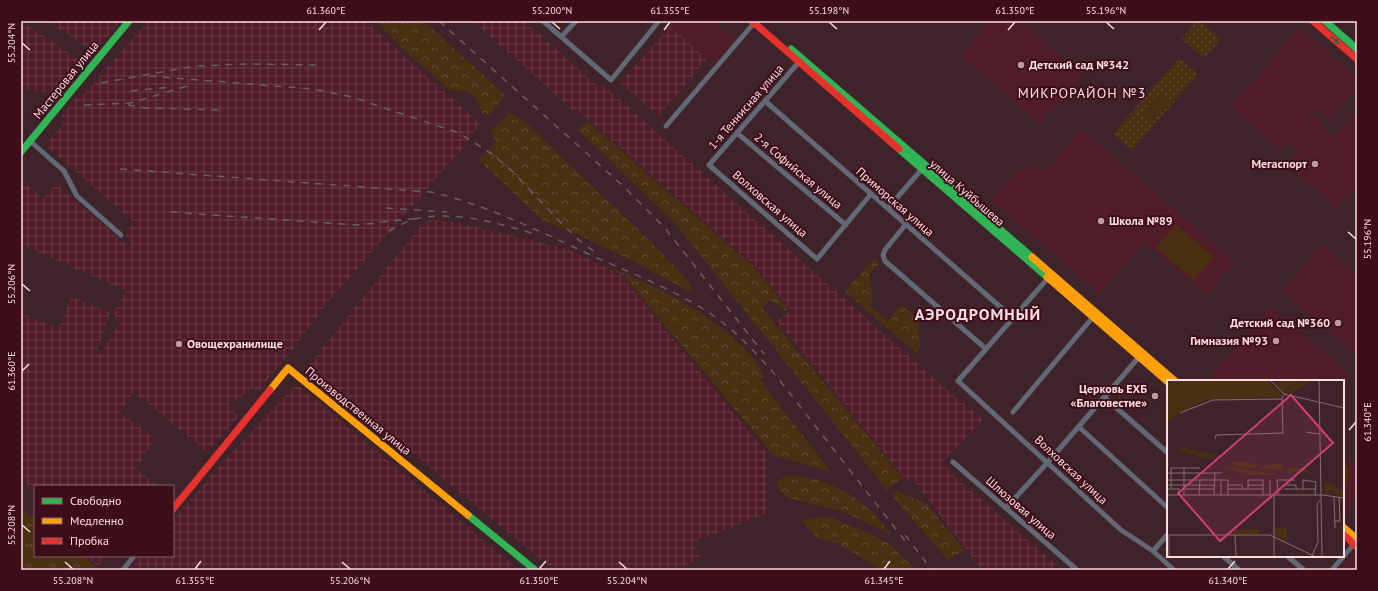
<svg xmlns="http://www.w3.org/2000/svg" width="1378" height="591" viewBox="0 0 1378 591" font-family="'PT Sans',sans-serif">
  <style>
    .built { fill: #501c28 }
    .industrial { fill: url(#industrial-grid) }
    .grass { fill: url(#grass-tufts) }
    .forest { fill: url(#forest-crowns) }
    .park { fill: url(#park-dots) }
    .pitch { fill: #4b2f12 }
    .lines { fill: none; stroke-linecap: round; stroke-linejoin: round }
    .street { stroke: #626975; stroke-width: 5 }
    .fast { stroke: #30b455; stroke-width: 7 }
    .slow { stroke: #ff9f0a; stroke-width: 7 }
    .jam { stroke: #e5322d; stroke-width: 7 }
    .rail { stroke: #6b5f67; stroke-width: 1.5; stroke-dasharray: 7 7; stroke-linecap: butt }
    .oneway { fill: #366138 }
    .ticks { fill: none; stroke: #fedde1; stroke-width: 1.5 }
    .poi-dot { fill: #bb9ca1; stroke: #3d0e1a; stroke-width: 1.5 }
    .labels { text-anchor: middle; stroke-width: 4; stroke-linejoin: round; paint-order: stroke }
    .poi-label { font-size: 12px; font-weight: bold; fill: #fedde1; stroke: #3d0e1a; text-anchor: end }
    .street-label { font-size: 12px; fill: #fedde1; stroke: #3d0e1a }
    .quarter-label { font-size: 14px; letter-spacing: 1px; fill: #fedde1; stroke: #3d0e1a }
    .district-label { font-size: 16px; font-weight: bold; letter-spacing: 1px; fill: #fedde1; stroke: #3d0e1a }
    .inset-road { fill: none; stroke: #8b6d73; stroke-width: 1 }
    .view { fill: #ce3f76; fill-opacity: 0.15; stroke: #ce3f76; stroke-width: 2 }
    .inset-edge { fill: none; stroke: #fedde1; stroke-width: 2 }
    .neatline { fill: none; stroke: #fedde1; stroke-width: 1.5 }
    .ticks-label { font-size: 10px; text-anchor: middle; fill: #fedde1 }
  </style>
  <defs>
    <pattern id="industrial-grid" width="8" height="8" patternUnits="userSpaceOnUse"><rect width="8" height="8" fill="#501c28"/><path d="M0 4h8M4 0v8" fill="none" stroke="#6a3d47"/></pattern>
    <pattern id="grass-tufts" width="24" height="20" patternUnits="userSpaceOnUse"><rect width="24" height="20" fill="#4b2f12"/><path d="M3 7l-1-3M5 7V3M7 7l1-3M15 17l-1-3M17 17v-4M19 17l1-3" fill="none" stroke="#664d34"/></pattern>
    <pattern id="forest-crowns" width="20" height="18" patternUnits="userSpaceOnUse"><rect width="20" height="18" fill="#4b2f12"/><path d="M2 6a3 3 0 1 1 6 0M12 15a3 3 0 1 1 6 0" fill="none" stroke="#664d34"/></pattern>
    <pattern id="park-dots" width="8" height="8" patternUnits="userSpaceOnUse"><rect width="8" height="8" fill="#4b2f12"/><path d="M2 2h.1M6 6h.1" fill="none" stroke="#664d34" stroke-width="1.8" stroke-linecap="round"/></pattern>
  </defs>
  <rect width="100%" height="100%" fill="#3e232a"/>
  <g class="built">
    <path d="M666,21H714L735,40L714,65L665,22Z"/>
    <path d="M989,21H1020L1082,75L1040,124L960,55Z"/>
    <path d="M1299,28L1357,78V87L1329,120L1317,109L1281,151L1230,107Z"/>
    <path d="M1357,111V187L1337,209L1287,165L1299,151L1290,143L1313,116L1320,118L1322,127L1334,138Z"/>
    <path d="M1081,129L1235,262L1206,295L1144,242L1099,293L991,200L1018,169L1021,172L1028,164L1044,172Z"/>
    <path d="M1322,245L1357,275V355L1282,291Z"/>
    <path d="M1271,307L1350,375L1343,383V381H1207Z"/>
    <path d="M1343,455L1357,468V490L1355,493L1357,495V500L1344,514Z"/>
    <path d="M1354,552L1357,555V570H1338Z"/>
  </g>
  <g class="industrial">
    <path d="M21,21L78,59L68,87L46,92L21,89Z"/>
    <path d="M48,21H120L95,52Z"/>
    <path d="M148,21H365L480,124L461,150L328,302L293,349L258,392L253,388L246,394L227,405L239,416L207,452L134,392L120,412L155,439L136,468L158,486H35V492L21,477V313L58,329L72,297L109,312V316L96,352L100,354L121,321L113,314L126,291L21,244V180L43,198L56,184L129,247L131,241L125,235L134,222L45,145L63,125L61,117L78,95L86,92Z"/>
    <path d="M473,21H524L599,87L602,84L946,389L983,419L943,462L951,473L1062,570H982L913,480L905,479L777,321L791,310L755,266L583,115L587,111H581L578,115Z"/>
    <path d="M670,26L707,59L659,116L620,83Z"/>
    <path d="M429,220L455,222L567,249L621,275L767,454L766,514L693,542L700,557L678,570H553L308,366L418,229Z"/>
    <path d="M296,384L480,537L519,570H129L141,556H173V520L213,473Z"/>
    <path d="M85,556H106L98,566Z"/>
  </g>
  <path class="grass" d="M21,509L35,518V556H83L99,570H21Z"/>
  <g class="forest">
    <path d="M376,21H424L505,95L490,115L482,113L478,100L471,94L464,91L450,90L405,51Z"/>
    <path d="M509,113L522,119L653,244L691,284V293L643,266L581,236L542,220L479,160L496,142L491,132Z"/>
    <path d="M587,121L754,267L788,309L785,310L770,300L762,308L903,478L887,490L674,222L578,130Z"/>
    <path d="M874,259L879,264L869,274L873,297L870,305L888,321L901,305L919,320L920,347L916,353L845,291Z"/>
    <path d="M596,261C649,283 703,307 744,348C752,355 758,366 764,375L761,381L831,472L773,455L624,276Z"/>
    <path d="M788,475C833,479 864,498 891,534L844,512L788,498L779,490L777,482Z"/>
    <path d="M897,491L927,504L964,550L948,560L891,495Z"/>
    <path d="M829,517L864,531L889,544L916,570H882L837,543L818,539L802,520Z"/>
  </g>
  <g class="park">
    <path d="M1197,21H1200L1221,39L1204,58L1182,39Z"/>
    <path d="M1179,58L1198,74L1132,151L1113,134Z"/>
  </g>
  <g class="pitch">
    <path d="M1159,93L1168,101L1151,120L1142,112Z"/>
    <path d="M1176,225L1214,257L1194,280L1156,248Z"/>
    <path d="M1343,462C1352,469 1352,479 1343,486Z"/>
  </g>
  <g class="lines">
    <g class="street">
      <path d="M543,21L611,80L659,21"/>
      <path d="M561,37L576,21"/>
      <path d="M799,62L709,165L817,259L871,194"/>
      <path d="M765,101L1013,318"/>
      <path d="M666,126L754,23"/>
      <path d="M737,133L846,225"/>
      <path d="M30,141L64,171L77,196L121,235"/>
      <path d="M888,208L922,169"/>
      <path d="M906,224L885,250L883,255L885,261L986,349"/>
      <path d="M1048,278L958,381L1121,530L1153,551L1174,570"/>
      <path d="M1104,397L1168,453"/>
      <path d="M1013,412L1093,317"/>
      <path d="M1079,427L1168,508"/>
      <path d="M953,462L1077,570"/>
      <path d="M1006,508L1048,462L1139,357"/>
      <path d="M1153,551L1168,534"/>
      <path d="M1223,556L1239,570"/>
      <path d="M1287,556L1304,570"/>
      <path d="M123,570L134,556"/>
      <path d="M1332,570L1354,544"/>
    </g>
    <g class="fast">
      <path d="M1325,21L1357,49"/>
      <path d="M791,49L1032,257"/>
      <path d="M899,149L1047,277"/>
      <path d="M21,152L129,21"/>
      <path d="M468,515L535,570"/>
    </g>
    <g class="slow">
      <path d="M1032,257L1175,381"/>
      <path d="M1047,277L1168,382"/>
      <path d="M270,390L288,368L468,515"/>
      <path d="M1343,527L1357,539"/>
    </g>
    <g class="jam">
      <path d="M752,21L899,149"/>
      <path d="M1313,21L1357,59"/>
      <path d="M173,509L270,390"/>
      <path d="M1343,534L1357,547"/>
    </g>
    <g class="rail">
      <path d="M439,21L622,185L664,227L764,354"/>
      <path d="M149,76L313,89L352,97L459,133L492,154L513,172L560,222L580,241L596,253"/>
      <path d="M101,83L195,66L249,64L315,65"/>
      <path d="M131,91L170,87"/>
      <path d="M84,105L130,103L191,85"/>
      <path d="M128,105L146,108L222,110"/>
      <path d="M120,169L431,192C490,206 543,233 597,258C636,275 679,292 714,316C738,333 758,355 777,377L906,542"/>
      <path d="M386,208L447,212"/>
      <path d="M171,212L357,225L419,218"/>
      <path d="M389,231C398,226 409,220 420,218C459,211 501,224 538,235"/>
      <path d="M905,535L932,570"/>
    </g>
  </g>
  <defs><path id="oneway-solid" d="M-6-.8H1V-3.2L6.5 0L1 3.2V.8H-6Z"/></defs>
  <use class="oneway" href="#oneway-solid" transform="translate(1335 40) rotate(41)"/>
  <path class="ticks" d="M552,22L560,29M829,22L837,29M1106,22L1114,29M319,30L326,22M664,30L670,22M1008,30L1015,22M22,43L30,50M1348,232L1356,239M22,284L30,291M22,371L29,364M1349,430L1356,422M22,525L30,532M65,562L73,569M342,562L350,569M619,562L627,569M195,569L201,561M539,569L546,561M884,569L890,561M1228,569L1235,561"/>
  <g class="poi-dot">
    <circle cx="1021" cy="65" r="4"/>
    <circle cx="1315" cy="164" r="4"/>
    <circle cx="1101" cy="221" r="4"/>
    <circle cx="1338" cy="323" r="4"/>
    <circle cx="1276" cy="341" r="4"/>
    <circle cx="179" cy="344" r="4"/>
    <circle cx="1155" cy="396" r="4"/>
  </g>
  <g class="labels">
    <g class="poi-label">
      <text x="1029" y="69" text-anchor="start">Детский сад №342</text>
      <text x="1307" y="168">Мегаспорт</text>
      <text x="1109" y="225" text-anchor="start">Школа №89</text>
      <text x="1330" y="327">Детский сад №360</text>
      <text x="1268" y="345">Гимназия №93</text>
      <text x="187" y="348" text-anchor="start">Овощехранилище</text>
      <text x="1147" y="393">Церковь ЕХБ<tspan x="1147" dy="14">«Благовестие»</tspan></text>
    </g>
    <g class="street-label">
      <text transform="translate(66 80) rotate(-51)" y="4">Мастеровая улица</text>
      <text transform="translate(746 107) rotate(-49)" y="4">1-я Теннисная улица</text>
      <text transform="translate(798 171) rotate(40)" y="4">2-я Софийская улица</text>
      <text transform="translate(967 193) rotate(41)" y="4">улица Куйбышева</text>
      <text transform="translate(895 202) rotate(41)" y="4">Приморская улица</text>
      <text transform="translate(770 204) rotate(41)" y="4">Волховская улица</text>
      <text transform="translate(358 411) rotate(39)" y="4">Производственная улица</text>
      <text transform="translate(1071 470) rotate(43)" y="4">Волховская улица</text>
      <text transform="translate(1021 508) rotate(41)" y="4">Шлюзовая улица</text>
    </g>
    <g class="quarter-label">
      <text x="1082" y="98">МИКРОРАЙОН №3</text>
    </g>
    <g class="district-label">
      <text x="978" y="320">АЭРОДРОМНЫЙ</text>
    </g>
  </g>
  <g transform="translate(1167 380)">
    <rect width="177" height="177" fill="#3e232a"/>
    <path d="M0,0L98,1L102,2L114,14V17L39,20L12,33L0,43ZM115,0L113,2L121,9L138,0H146L123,14L115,12L107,3Z" fill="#4b2f12"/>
    <path d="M115,0H138L117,9L112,4ZM18,68L51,76L53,77L37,78L10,70ZM70,81L95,85L99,84L87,87L80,88L64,84ZM106,84H115L116,90L89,88ZM59,86L109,94V95H85L58,88ZM119,88H136L147,93L118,91ZM158,101L177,112V117L168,114L165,110H162V114H158Z" fill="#4b2f12"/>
    <path d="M108,148H120V161L108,155ZM92,149V154H66V150Z" fill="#4b2f12"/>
    <path class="inset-road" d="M103,0L117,14L177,28M152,0L155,177M13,33L46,20L115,19M139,52L152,54M48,59L49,55L116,53L115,18L117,14M17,88V115M0,93H55M0,100H61V115M103,100V115M54,101V115M0,105H47M61,105H75L76,109M81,105H96M117,105H129V109M0,109H12V115M4,109V88H33M16,109H47M61,109H96M81,109V100H96V115M117,109H148M136,109V100L149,102L148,115M0,115H156L177,118M32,115L33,100M47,115L48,93M111,115L110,100H128M167,117L168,148M168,141H173L172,117M0,155H103L149,177M68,155L69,177M2,156V177M145,176L151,162L150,124L153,120M107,177V115"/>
    <path class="view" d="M124,15L166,63L53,161L11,113Z"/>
    <rect width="177" height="177" class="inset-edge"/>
  </g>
  <rect width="1378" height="591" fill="none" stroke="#3d0e1a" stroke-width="44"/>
  <rect x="34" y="485" width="140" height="72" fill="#3d0e1a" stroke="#8a616a"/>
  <rect x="42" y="498" width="20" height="6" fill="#30b455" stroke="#8a616a"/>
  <text x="70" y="505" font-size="12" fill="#fedde1">Свободно</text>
  <rect x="42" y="518" width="20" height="6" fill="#ff9f0a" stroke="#8a616a"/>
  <text x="70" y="525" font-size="12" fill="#fedde1">Медленно</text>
  <rect x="42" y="538" width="20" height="6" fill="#e5322d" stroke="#8a616a"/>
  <text x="70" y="545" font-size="12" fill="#fedde1">Пробка</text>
  <rect x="22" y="22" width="1334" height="547" class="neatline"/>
  <g class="ticks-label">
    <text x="326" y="14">61.360°E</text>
    <text x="552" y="14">55.200°N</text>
    <text x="670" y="14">61.355°E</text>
    <text x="829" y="14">55.198°N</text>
    <text x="1015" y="14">61.350°E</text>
    <text x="1106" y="14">55.196°N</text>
    <text transform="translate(11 43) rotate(-90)" y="4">55.204°N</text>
    <text transform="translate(1367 239) rotate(-90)" y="4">55.196°N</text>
    <text transform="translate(11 284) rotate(-90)" y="4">55.206°N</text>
    <text transform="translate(11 371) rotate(-90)" y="4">61.360°E</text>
    <text transform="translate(1367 422) rotate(-90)" y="4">61.340°E</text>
    <text transform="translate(11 525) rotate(-90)" y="4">55.208°N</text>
    <text x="73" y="584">55.208°N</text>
    <text x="195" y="584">61.355°E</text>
    <text x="350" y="584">55.206°N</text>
    <text x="539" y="584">61.350°E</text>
    <text x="627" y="584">55.204°N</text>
    <text x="884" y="584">61.345°E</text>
    <text x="1228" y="584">61.340°E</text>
  </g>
</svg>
